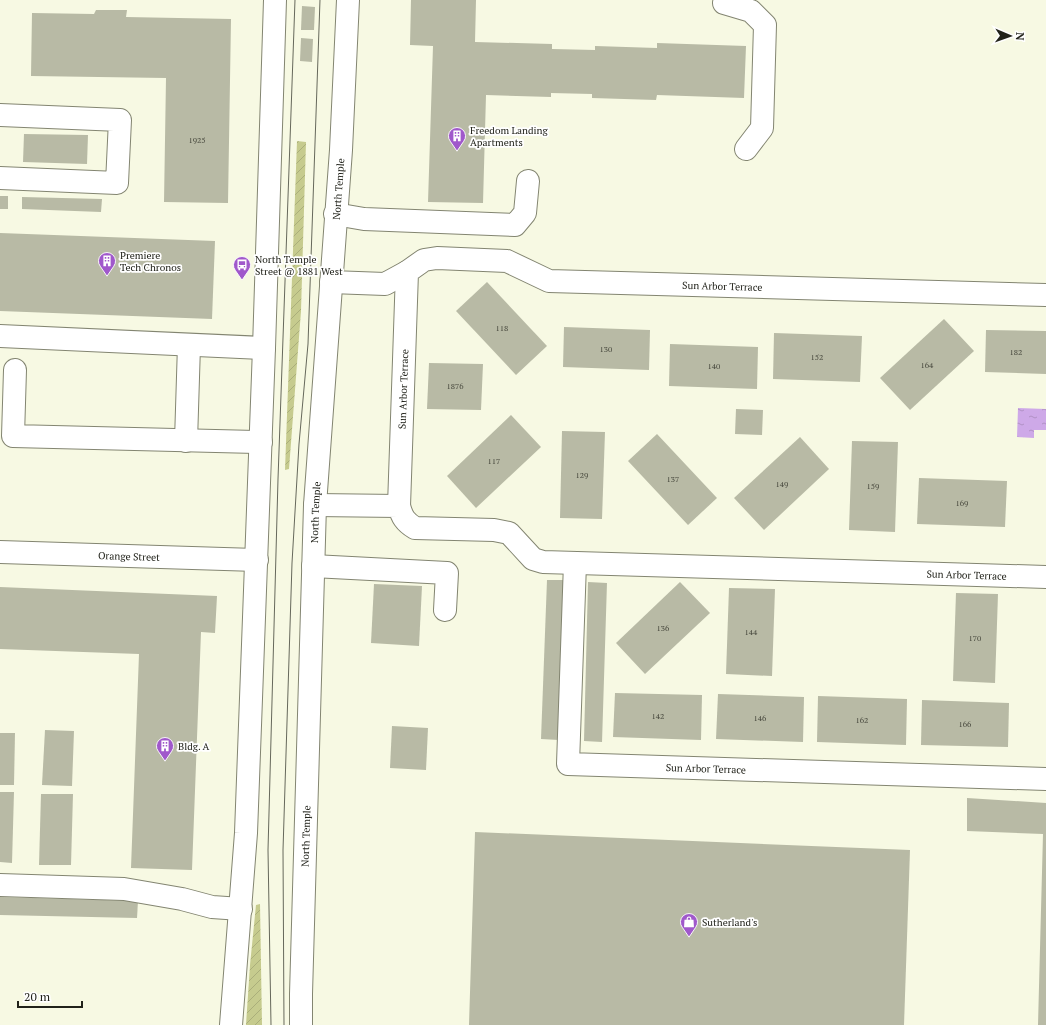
<svg xmlns="http://www.w3.org/2000/svg" width="1046" height="1025" viewBox="0 0 1046 1025" font-family="'PT Serif',serif">
  <style>
    .garden { fill: url(#garden-furrows) }
    .water { fill: url(#water-ripples) }
    .building { fill: #b8baa5 }
    .lines { fill: none; stroke-linecap: round; stroke-linejoin: round }
    .minor-casing { stroke: #838571; stroke-width: 24 }
    .major-casing { stroke: #838571; stroke-width: 24 }
    .minor { stroke: #fff; stroke-width: 22 }
    .major { stroke: #fff; stroke-width: 22 }
    .tram { stroke: #66685b; stroke-width: 1 }
    .labels { text-anchor: middle; stroke-width: 3.5; stroke-linejoin: round; paint-order: stroke }
    .number-label { font-size: 8px; fill: #47483d }
    .poi-label { font-size: 10px; fill: #21221a; stroke: #fff; text-anchor: start }
    .street-label { font-size: 10px; fill: #21221a; stroke: #fff }
  </style>
  <defs>
    <pattern id="garden-furrows" width="10" height="10" patternUnits="userSpaceOnUse"><rect width="10" height="10" fill="#c6cb8e"/><path d="M-1 1l2-2M0 10L10 0M9 11l2-2" fill="none" stroke="#aaae7a"/></pattern>
    <pattern id="water-ripples" width="26" height="14" patternUnits="userSpaceOnUse"><rect width="26" height="14" fill="#cea9e8"/><path d="M2 4q2-2 4 0t4 0M15 11q2-2 4 0t4 0" fill="none" stroke="#b191c6"/></pattern>
  </defs>
  <rect width="100%" height="100%" fill="#f7f9e3"/>
  <g class="garden">
    <path d="M297,141L306,142L301,311L289,469L285,470Z"/>
    <path d="M260,904L262,1025H246L250,965L256,905Z"/>
  </g>
  <path class="water" d="M1018,408L1046,409V430H1034V438L1017,437Z"/>
  <g class="building">
    <path d="M411,0H476L475,42L552,44V49L595,50V46L657,48V43L746,46L744,98L657,95L656,100L592,98V94L551,93V97L486,95L483,203L428,202L433,46L410,45Z"/>
    <path d="M302,6L315,7L314,30H301Z"/>
    <path d="M96,10H127L126,17L231,19L228,203L164,202L166,78L31,76L32,13L94,14Z"/>
    <path d="M301,38L313,39L312,62L300,61Z"/>
    <path d="M24,134L88,135L87,164L23,162Z"/>
    <rect x="0" y="196" width="8" height="13"/>
    <path d="M22,197L102,199L101,212L22,209Z"/>
    <path d="M0,233L215,241L212,319L0,311Z"/>
    <path d="M487,282L547,346L516,375L456,311Z"/>
    <path d="M944,319L974,351L910,410L880,378Z"/>
    <path d="M564,327L650,330L649,370L563,367Z"/>
    <path d="M986,330L1046,331V374L985,372Z"/>
    <path d="M774,333L862,336L860,382L773,379Z"/>
    <path d="M670,344L758,347L757,389L669,386Z"/>
    <path d="M429,363L483,364L481,410L427,409Z"/>
    <path d="M736,409L763,410L762,435L735,434Z"/>
    <path d="M511,415L541,447L476,508L447,476Z"/>
    <path d="M562,431L605,432L602,519L560,518Z"/>
    <path d="M657,434L717,498L688,525L628,461Z"/>
    <path d="M800,437L829,469L764,530L734,498Z"/>
    <path d="M852,441L898,442L895,532L849,530Z"/>
    <path d="M919,478L1007,481L1005,527L917,524Z"/>
    <path d="M547,580H565L559,740L541,739Z"/>
    <path d="M588,582L607,583L602,742L584,741Z"/>
    <path d="M680,582L710,613L645,674L616,643Z"/>
    <path d="M374,584L422,586L419,646L371,643Z"/>
    <path d="M0,587L217,596L215,633L201,632L192,870L131,868L139,654L0,649Z"/>
    <path d="M729,588L775,589L772,676L726,674Z"/>
    <path d="M956,593L998,594L995,683L953,681Z"/>
    <path d="M615,693L702,695L701,740L613,737Z"/>
    <path d="M718,694L804,697L803,742L716,739Z"/>
    <path d="M818,696L907,699L906,745L817,742Z"/>
    <path d="M922,700L1009,703L1008,747L921,745Z"/>
    <path d="M392,726L428,728L426,770L390,768Z"/>
    <path d="M45,730L74,731L72,786L42,785Z"/>
    <path d="M0,733H15L14,785H0Z"/>
    <path d="M0,792H14L12,863L0,862Z"/>
    <path d="M41,794H73L71,865H39Z"/>
    <path d="M967,798L1046,803V1025H1038L1043,834L967,831Z"/>
    <path d="M475,832L910,850L904,1025H469Z"/>
    <path d="M0,897L138,901L137,918L0,915Z"/>
  </g>
  <g class="lines">
    <defs>
      <g id="minor">
        <path d="M724,3L751,11L765,25L762,128L746,149"/>
        <path d="M0,115L120,120L117,183L0,178"/>
        <path d="M335,214L364,219L515,225L525,213L528,181"/>
        <path d="M331,282L385,284L407,272"/>
        <path d="M0,336L264,348"/>
        <path d="M15,370L13,436L261,442"/>
        <path d="M186,441L189,345"/>
        <path id="s1" d="M315,505L399,506C402,517 405,522 415,528L494,530L509,533L533,559L543,562L1046,577"/>
        <path id="s2" d="M399,506L407,272L424,260L437,258L507,261L549,281L1046,295"/>
        <path id="s3" d="M0,552L257,560"/>
        <path id="s4" d="M575,563L568,764L1046,779"/>
        <path d="M313,566L447,573L445,610"/>
        <path d="M0,885L124,889L182,899L212,907L241,909"/>
      </g>
      <g id="major">
        <path d="M231,1025L246,833L264,348L275,0"/>
        <path id="s5" d="M301,1025V994L315,505L341,150L348,0"/>
      </g>
    </defs>
    <use href="#minor" class="minor-casing"/>
    <use href="#major" class="major-casing"/>
    <use href="#minor" class="minor"/>
    <use href="#major" class="major"/>
    <g class="tram">
      <path d="M271,1025L268,850L278,479L295,0"/>
      <path d="M284,1025L283,850L292,563L299,444L308,344L320,0"/>
    </g>
  </g>
  <defs>
    <symbol id="building-pin" viewBox="-11 -11 22 30"><path d="M0 17L-7.5 6A9.5 9.5 0 1 1 7.5 6Z" fill="#a058cb" stroke="#fff"/><path d="M-4-6H4V6H1V3H-1V6H-4ZM-2.5-4.3h1.7v1.8h-1.7ZM.8-4.3h1.7v1.8H.8ZM-2.5-1h1.7V.8h-1.7ZM.8-1h1.7V.8H.8Z" fill="#fff"/></symbol>
    <symbol id="bus-pin" viewBox="-11 -11 22 30"><path d="M0 17L-7.5 6A9.5 9.5 0 1 1 7.5 6Z" fill="#a058cb" stroke="#fff"/><path d="M-5-6H5V4H4V6H2V4H-2V6H-4V4H-5ZM-3.5-4V0h7V-4ZM-3.5 1.2v1.5H-2V1.2ZM2 1.2v1.5H3.5V1.2Z" fill="#fff"/></symbol>
    <symbol id="shop-pin" viewBox="-11 -11 22 30"><path d="M0 17L-7.5 6A9.5 9.5 0 1 1 7.5 6Z" fill="#a058cb" stroke="#fff"/><path d="M-5-2.5h2.3a2.7 3.5 0 0 1 5.4 0H5L5.5 6h-11ZM-1.5-2.5h3a1.5 2.3 0 0 0-3 0Z" fill="#fff"/></symbol>
  </defs>
  <g fill-rule="evenodd">
    <use href="#building-pin" x="447" y="126" width="20" height="27"/>
    <use href="#building-pin" x="97" y="251" width="20" height="27"/>
    <use href="#bus-pin" x="232" y="255" width="20" height="27"/>
    <use href="#building-pin" x="155" y="736" width="20" height="27"/>
    <use href="#shop-pin" x="679" y="912" width="20" height="27"/>
  </g>
  <g class="labels">
    <g class="number-label">
      <text x="197" y="143">1925</text>
      <text x="502" y="331">118</text>
      <text x="606" y="352">130</text>
      <text x="1016" y="355">182</text>
      <text x="817" y="360">152</text>
      <text x="927" y="368">164</text>
      <text x="714" y="369">140</text>
      <text x="455" y="389">1876</text>
      <text x="494" y="464">117</text>
      <text x="582" y="478">129</text>
      <text x="673" y="482">137</text>
      <text x="782" y="487">149</text>
      <text x="873" y="489">159</text>
      <text x="962" y="506">169</text>
      <text x="663" y="631">136</text>
      <text x="751" y="635">144</text>
      <text x="975" y="641">170</text>
      <text x="658" y="719">142</text>
      <text x="760" y="721">146</text>
      <text x="862" y="723">162</text>
      <text x="965" y="727">166</text>
    </g>
    <g class="poi-label">
      <text x="470" y="134">Freedom Landing<tspan x="470" dy="12">Apartments</tspan></text>
      <text x="120" y="259">Premiere<tspan x="120" dy="12">Tech Chronos</tspan></text>
      <text x="255" y="263">North Temple<tspan x="255" dy="12">Street @ 1881 West</tspan></text>
      <text x="178" y="750">Bldg. A</text>
      <text x="702" y="926">Sutherland's</text>
    </g>
    <g class="street-label">
      <text dy="4" stroke="none"><textPath href="#s5" startOffset="837">North Temple</textPath></text>
      <text dy="4" stroke="none"><textPath href="#s2" startOffset="558">Sun Arbor Terrace</textPath></text>
      <text dy="4" stroke="none"><textPath href="#s2" startOffset="117">Sun Arbor Terrace</textPath></text>
      <text dy="4" stroke="none"><textPath href="#s5" startOffset="513">North Temple</textPath></text>
      <text dy="4" stroke="none"><textPath href="#s3" startOffset="129">Orange Street</textPath></text>
      <text dy="4" stroke="none"><textPath href="#s1" startOffset="676">Sun Arbor Terrace</textPath></text>
      <text dy="4" stroke="none"><textPath href="#s4" startOffset="339">Sun Arbor Terrace</textPath></text>
      <text dy="4" stroke="none"><textPath href="#s5" startOffset="189">North Temple</textPath></text>
    </g>
  </g>
  <g transform="translate(1010 36) rotate(92)" stroke="#ffffff" stroke-width="3" paint-order="stroke">
  <path d="M0-3L7 15L0 10L-7 15Z" fill="#21221a"/>
  <text y="-6" font-size="11" font-weight="bold" text-anchor="middle" fill="#21221a">N</text>
  </g>
  <path d="M18 1001v6h64v-6" fill="none" stroke="#21221a" stroke-width="2"/>
  <text x="24" y="1001" font-size="12" fill="#21221a" stroke="#ffffff" stroke-width="3" paint-order="stroke">20 m</text>
</svg>
